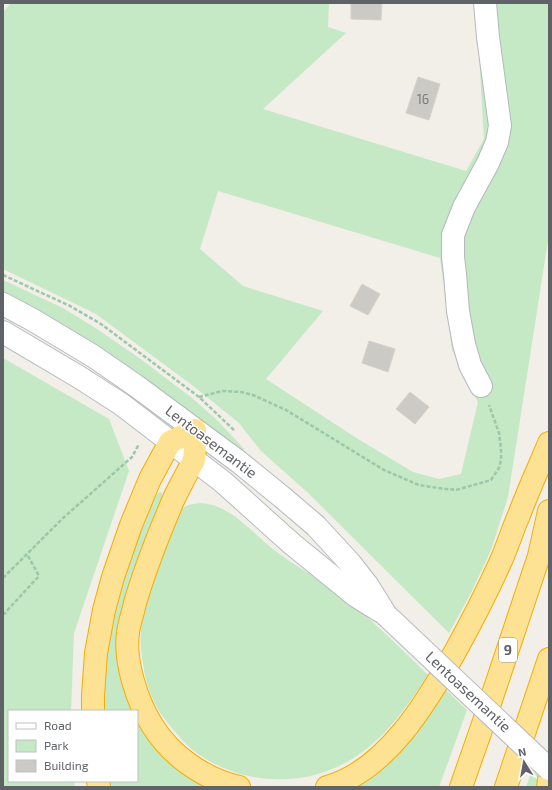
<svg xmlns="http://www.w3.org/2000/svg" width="552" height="790" viewBox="0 0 552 790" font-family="'Exo 2',sans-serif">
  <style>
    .green { fill: #c5e8c5; fill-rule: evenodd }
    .building { fill: #cccac5; stroke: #d6d1c6 }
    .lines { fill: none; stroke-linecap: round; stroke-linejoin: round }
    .street-casing { stroke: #b5b8bc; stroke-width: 24 }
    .secondary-casing { stroke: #b6babf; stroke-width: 24 }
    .highway-casing { stroke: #f9ab00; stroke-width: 24 }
    .path { stroke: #9cc7a9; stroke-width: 2.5; stroke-dasharray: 4 2; stroke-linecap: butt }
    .street { stroke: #fff; stroke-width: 22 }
    .secondary { stroke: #fff; stroke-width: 22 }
    .highway { stroke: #fde293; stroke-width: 22 }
    .secondary-bridge-casing { stroke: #b6babf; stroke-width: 24; stroke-linecap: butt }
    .secondary-bridge { stroke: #fff; stroke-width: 22 }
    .labels { text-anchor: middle; stroke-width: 3; stroke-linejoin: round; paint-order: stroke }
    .number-label { font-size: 13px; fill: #7a7d7f }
    .shield { fill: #fff; stroke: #8f9295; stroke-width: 1 }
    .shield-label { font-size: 14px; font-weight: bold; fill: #5f6368 }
    .street-label { font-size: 15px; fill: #5f6368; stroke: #fff }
  </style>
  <rect width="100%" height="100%" fill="#f1efe8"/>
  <g class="green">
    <path d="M11,3H329L328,27L346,33L263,109L466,171L484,139L476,3H549V234L508,497L491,550L471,593L449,633L307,492L261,451L239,423L192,385L96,314L3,269V12ZM218,191L440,258L452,350L478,402L461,474L439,479L413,472L358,439L266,379L323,311L243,286L200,249Z"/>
    <path d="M3,280L63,308L94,327L142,360L192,398L218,421L244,449L242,451L187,409L136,372L17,298L3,292Z"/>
    <path d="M3,358L109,419L129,471L74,633L71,711H9V781H74L75,787H3Z"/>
    <path d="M160,492L162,493V496L138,565L134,711H103L105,656L116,598L141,527L156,495L158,493Z"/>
    <path d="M200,503C230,504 251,532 273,549C293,565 315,576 336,592C369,616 398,646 428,675C406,708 383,742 347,762C299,789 236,784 193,750C185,744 179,736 172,728C168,723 164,719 161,714C151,699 145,681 143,663C141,653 140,641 141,630C144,604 154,578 162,554C167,542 173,515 183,508C187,504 195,504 200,503Z"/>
    <path d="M445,689L467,710L439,787H352C364,779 377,772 388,763C412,743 428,715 445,689Z"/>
    <path d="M137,719L206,787H110L109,781H137Z"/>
    <path d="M532,771L542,777L539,787H526Z"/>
  </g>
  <g class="building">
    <path d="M351,3H382L381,20L351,19Z"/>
    <path d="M418,77L440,84L429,120L406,113Z"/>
    <path d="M362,284L380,294L368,315L350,306Z"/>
    <path d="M369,341L395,349L388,372L362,363Z"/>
    <path d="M410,392L429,407L415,424L396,409Z"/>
  </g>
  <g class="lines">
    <defs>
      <path id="street" d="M481,386L470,365L464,344L458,311L455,274L453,257V235L464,207L488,163L497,142L500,126L488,37L485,3"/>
      <g id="secondary">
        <path d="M3,304L33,320L93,356L135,385L239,462L282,497L316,526L350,563L368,586L386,615"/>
        <path d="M3,332L79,377L121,404L223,482L292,544L356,596L380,611"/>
      </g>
      <g id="highway">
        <path d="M93,711V696L96,653L104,610L113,577L131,525L150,479L170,442L195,430C195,438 195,453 194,460C192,464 189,469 187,473C182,483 176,493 172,503C158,536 145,569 135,603C133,613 129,623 128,633C124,661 137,701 152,725C171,756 204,779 239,787"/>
        <path d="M98,781L99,787"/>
        <path d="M327,787C386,771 427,702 455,652C471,623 486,594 500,563C507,548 512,531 519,515C528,491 539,467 549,443"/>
        <path d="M461,787L481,730L539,556L549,511"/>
        <path d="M506,787L549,659"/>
        <path d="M548,787L549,780"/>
      </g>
    </defs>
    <use href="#street" class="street-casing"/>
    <use href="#secondary" class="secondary-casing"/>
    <use href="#highway" class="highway-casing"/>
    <g class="path">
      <path d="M3,275L70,306L101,324L199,397L235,431"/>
      <path d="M199,397L222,391L241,392L253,395L286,410L384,470L419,485L438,488L456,490L491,480L499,468L501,460V449L499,433L489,405"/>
      <path d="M3,578L62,519L132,457L139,444"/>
      <path d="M3,615L39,576L27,554"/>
    </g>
    <use href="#street" class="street"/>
    <use href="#secondary" class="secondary"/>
    <use href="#highway" class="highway"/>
    <defs>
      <path id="secondary-bridge" d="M386,615L549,769"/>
    </defs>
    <use href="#secondary-bridge" class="secondary-bridge-casing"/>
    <use href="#secondary-bridge" class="secondary-bridge"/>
  </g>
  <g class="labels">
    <g class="number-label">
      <text x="423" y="104">16</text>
    </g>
    <rect class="shield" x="499" y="638" width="18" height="24" rx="3"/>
    <g class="shield-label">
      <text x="508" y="655">9</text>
    </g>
    <g class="street-label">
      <text transform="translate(211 442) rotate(37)" y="5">Lentoasemantie</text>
      <text transform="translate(468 692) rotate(43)" y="5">Lentoasemantie</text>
    </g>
  </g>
  <rect width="552" height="790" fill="none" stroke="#5f6368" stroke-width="8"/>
  <rect x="8" y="710" width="130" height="72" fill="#ffffff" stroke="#bfc1c3"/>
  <rect x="16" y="723" width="20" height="6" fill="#ffffff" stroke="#bfc1c3"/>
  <text x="44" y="730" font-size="12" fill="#5f6368">Road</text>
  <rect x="16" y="740" width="20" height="12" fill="#c5e8c5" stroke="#bfc1c3"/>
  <text x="44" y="750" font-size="12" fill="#5f6368">Park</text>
  <rect x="16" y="760" width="20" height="12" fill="#cccac5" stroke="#bfc1c3"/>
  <text x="44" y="770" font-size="12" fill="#5f6368">Building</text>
  <g transform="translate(524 762) rotate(349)" stroke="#ffffff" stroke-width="3" paint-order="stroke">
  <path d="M0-3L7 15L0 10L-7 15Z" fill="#5f6368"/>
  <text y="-6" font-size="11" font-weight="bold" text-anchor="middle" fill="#5f6368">N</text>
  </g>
</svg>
